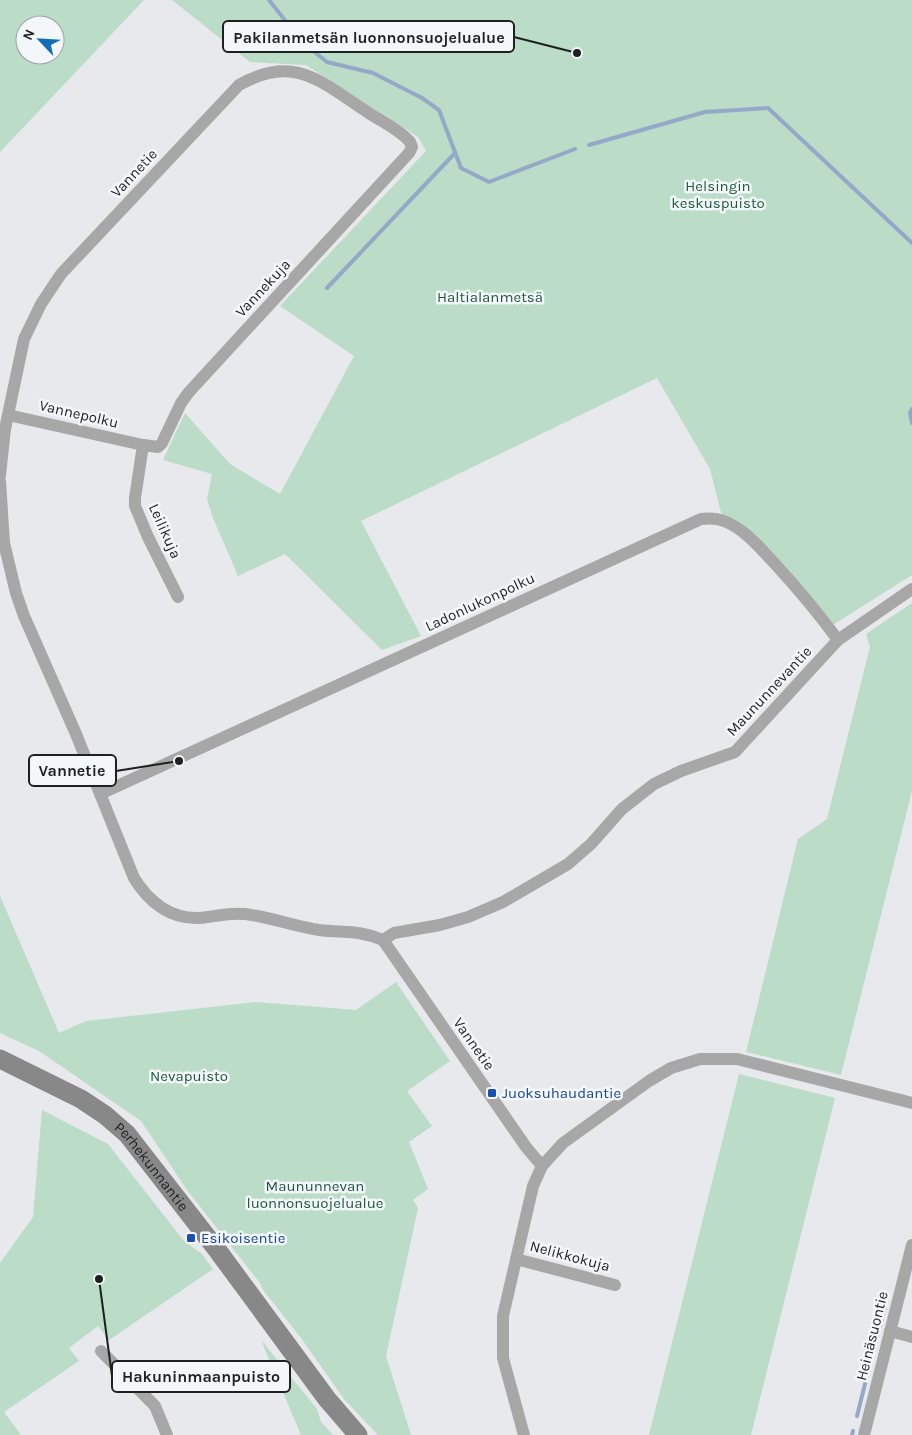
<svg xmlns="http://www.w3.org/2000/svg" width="912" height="1435" viewBox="0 0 912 1435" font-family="Karla,sans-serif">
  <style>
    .green { fill: #bbdcc7; fill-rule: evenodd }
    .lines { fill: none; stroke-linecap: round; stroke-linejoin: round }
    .stream { stroke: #94a9c8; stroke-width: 4 }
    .street { stroke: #a8a7a8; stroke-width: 12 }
    .secondary { stroke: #898889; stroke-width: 19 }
    .transit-dot { fill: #1a4fb4; stroke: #f4f7f9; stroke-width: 2 }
    .labels { text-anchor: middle; stroke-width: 5; stroke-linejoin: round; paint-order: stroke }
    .street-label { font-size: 15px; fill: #1f2021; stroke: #f4f7f9 }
    .park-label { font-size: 15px; fill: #1d593a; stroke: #f4f7f9 }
    .transit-label { font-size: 15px; fill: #164399; stroke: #f4f7f9; text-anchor: start }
    .leader { fill: none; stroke: #1f2021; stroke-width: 2 }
    .callout-dot { fill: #1f2021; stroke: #f4f7f9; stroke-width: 2 }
    .callout { fill: #f4f7f9; stroke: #1f2021; stroke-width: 2 }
    .callout-label { font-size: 16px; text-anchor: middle; font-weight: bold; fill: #1f2021 }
  </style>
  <rect width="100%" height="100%" fill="#e7e9ec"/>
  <g class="green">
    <path d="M0,0H144L0,152ZM25,25H55V55H25Z"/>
    <path d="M172,0H912V575L828,628L799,590L723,520L710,469L657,378L361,521L421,636L382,650L285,554L238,576L213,518L207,499L212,474L163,460L185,413L230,464L280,494L354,356L280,306L426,151L418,137L306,65L250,62Z"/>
    <path d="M912,603V791L841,1075L746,1052L798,839L827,819L870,647L866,634Z"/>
    <path d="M0,896L59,1033L86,1021L256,1002L356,1010L396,982L450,1061L407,1091L432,1126L409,1142L428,1189L413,1200L418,1208L386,1356L411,1435H378L344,1399L301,1338L263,1290L260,1283L187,1190L141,1121L39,1051L0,1033Z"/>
    <path d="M739,1074L835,1098L751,1435H649Z"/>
    <path d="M42,1110L108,1144L184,1241L202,1254L213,1269L109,1340L98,1326L69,1348L79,1361L4,1412L21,1435H0V1263L33,1217Z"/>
    <path d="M261,1340L317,1409L321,1422L333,1435H301Z"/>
  </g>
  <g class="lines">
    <g class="stream">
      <path d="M269,0L295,33"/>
      <path d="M302,42L327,62L373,73L422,98L439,110L461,168L489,182L575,149"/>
      <path d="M589,145L705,112L768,108L912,243"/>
      <path d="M327,288L455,153"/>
      <path d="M912,409L910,413L912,423"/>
      <path d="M873,1352L885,1307"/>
      <path d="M857,1416L870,1364"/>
      <path d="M852,1435L853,1431"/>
    </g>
    <g class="street">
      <path d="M143,445L135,498V506L148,537L178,597"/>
      <path d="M0,475L5,429L24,339L41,304L61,274L239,85C294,54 320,81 366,111C380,121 399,129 410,142L412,147L409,153L189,392L181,403L162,443L158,447L143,445L8,415"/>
      <path d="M0,481L4,543L16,593L24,616L76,734L134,878C149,902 169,919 199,918C214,917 229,912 245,914C270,917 294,926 319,930C344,933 360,930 383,940L526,1147L542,1166"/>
      <path d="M100,794L701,519C709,518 716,518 724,521C745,529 761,549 776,565C798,589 819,614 838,640"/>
      <path d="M383,940L394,933L440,925L468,917L503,902L568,864L591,844L622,809L654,784L681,771L735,752L838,640L912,589"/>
      <path d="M516,1259L615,1285"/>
      <path d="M890,1331L912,1337"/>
      <path d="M101,1351L155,1406L167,1435"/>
      <path d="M524,1435L503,1358V1316L533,1186L542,1166L563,1143L649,1081L671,1068L700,1059H737L912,1103"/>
      <path d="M864,1435L912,1245"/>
    </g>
    <path class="secondary" id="s1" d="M0,1059L81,1099L105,1115L127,1134L218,1251L327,1399L358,1435"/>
  </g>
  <g class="transit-dot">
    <rect x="487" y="1088" width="10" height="10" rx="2.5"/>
    <rect x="186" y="1233" width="10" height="10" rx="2.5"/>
  </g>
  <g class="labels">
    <g class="street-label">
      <text transform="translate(134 173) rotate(-47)" y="5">Vannetie</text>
      <text transform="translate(263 288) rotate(-47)" y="5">Vannekuja</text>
      <text transform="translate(79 414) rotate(13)" y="5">Vannepolku</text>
      <text transform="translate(165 531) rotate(66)" y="5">Leilikuja</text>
      <text transform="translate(480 602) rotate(-25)" y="5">Ladonlukonpolku</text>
      <text transform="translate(769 691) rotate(-47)" y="5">Maununnevantie</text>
      <text transform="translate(474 1044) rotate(55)" y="5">Vannetie</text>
      <text dy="5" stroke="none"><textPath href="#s1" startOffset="189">Perhekunnantie</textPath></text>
      <text transform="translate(570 1256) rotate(15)" y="5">Nelikkokuja</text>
      <text transform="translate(872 1336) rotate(-76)" y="5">Heinäsuontie</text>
    </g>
    <g class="park-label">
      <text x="718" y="191">Helsingin<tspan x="718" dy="17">keskuspuisto</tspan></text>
      <text x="490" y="302">Haltialanmetsä</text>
      <text x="189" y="1081">Nevapuisto</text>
      <text x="315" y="1191">Maununnevan<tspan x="315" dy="17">luonnonsuojelualue</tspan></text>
    </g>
    <g class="transit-label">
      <text x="502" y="1098">Juoksuhaudantie</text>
      <text x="201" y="1243">Esikoisentie</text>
    </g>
  </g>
  <path class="leader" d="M577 53L514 37M179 761L116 771M99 1279L112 1376"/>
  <g class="callout-dot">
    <circle cx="577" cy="53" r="5"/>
    <circle cx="179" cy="761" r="5"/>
    <circle cx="99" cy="1279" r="5"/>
  </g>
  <g class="callout">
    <rect x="223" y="21" width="291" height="31" rx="5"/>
    <rect x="29" y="755" width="87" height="31" rx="5"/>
    <rect x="112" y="1361" width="178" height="31" rx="5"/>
  </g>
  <g class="callout-label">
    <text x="369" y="43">Pakilanmetsän luonnonsuojelualue</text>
    <text x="72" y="776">Vannetie</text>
    <text x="201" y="1382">Hakuninmaanpuisto</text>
  </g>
  <g transform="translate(40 40) rotate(295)"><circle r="24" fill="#f4f7f9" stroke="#9fa1a3"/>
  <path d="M0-4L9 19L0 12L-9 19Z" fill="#0f6eba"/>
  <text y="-8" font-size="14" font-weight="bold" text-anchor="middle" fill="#1f2021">N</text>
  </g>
</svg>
